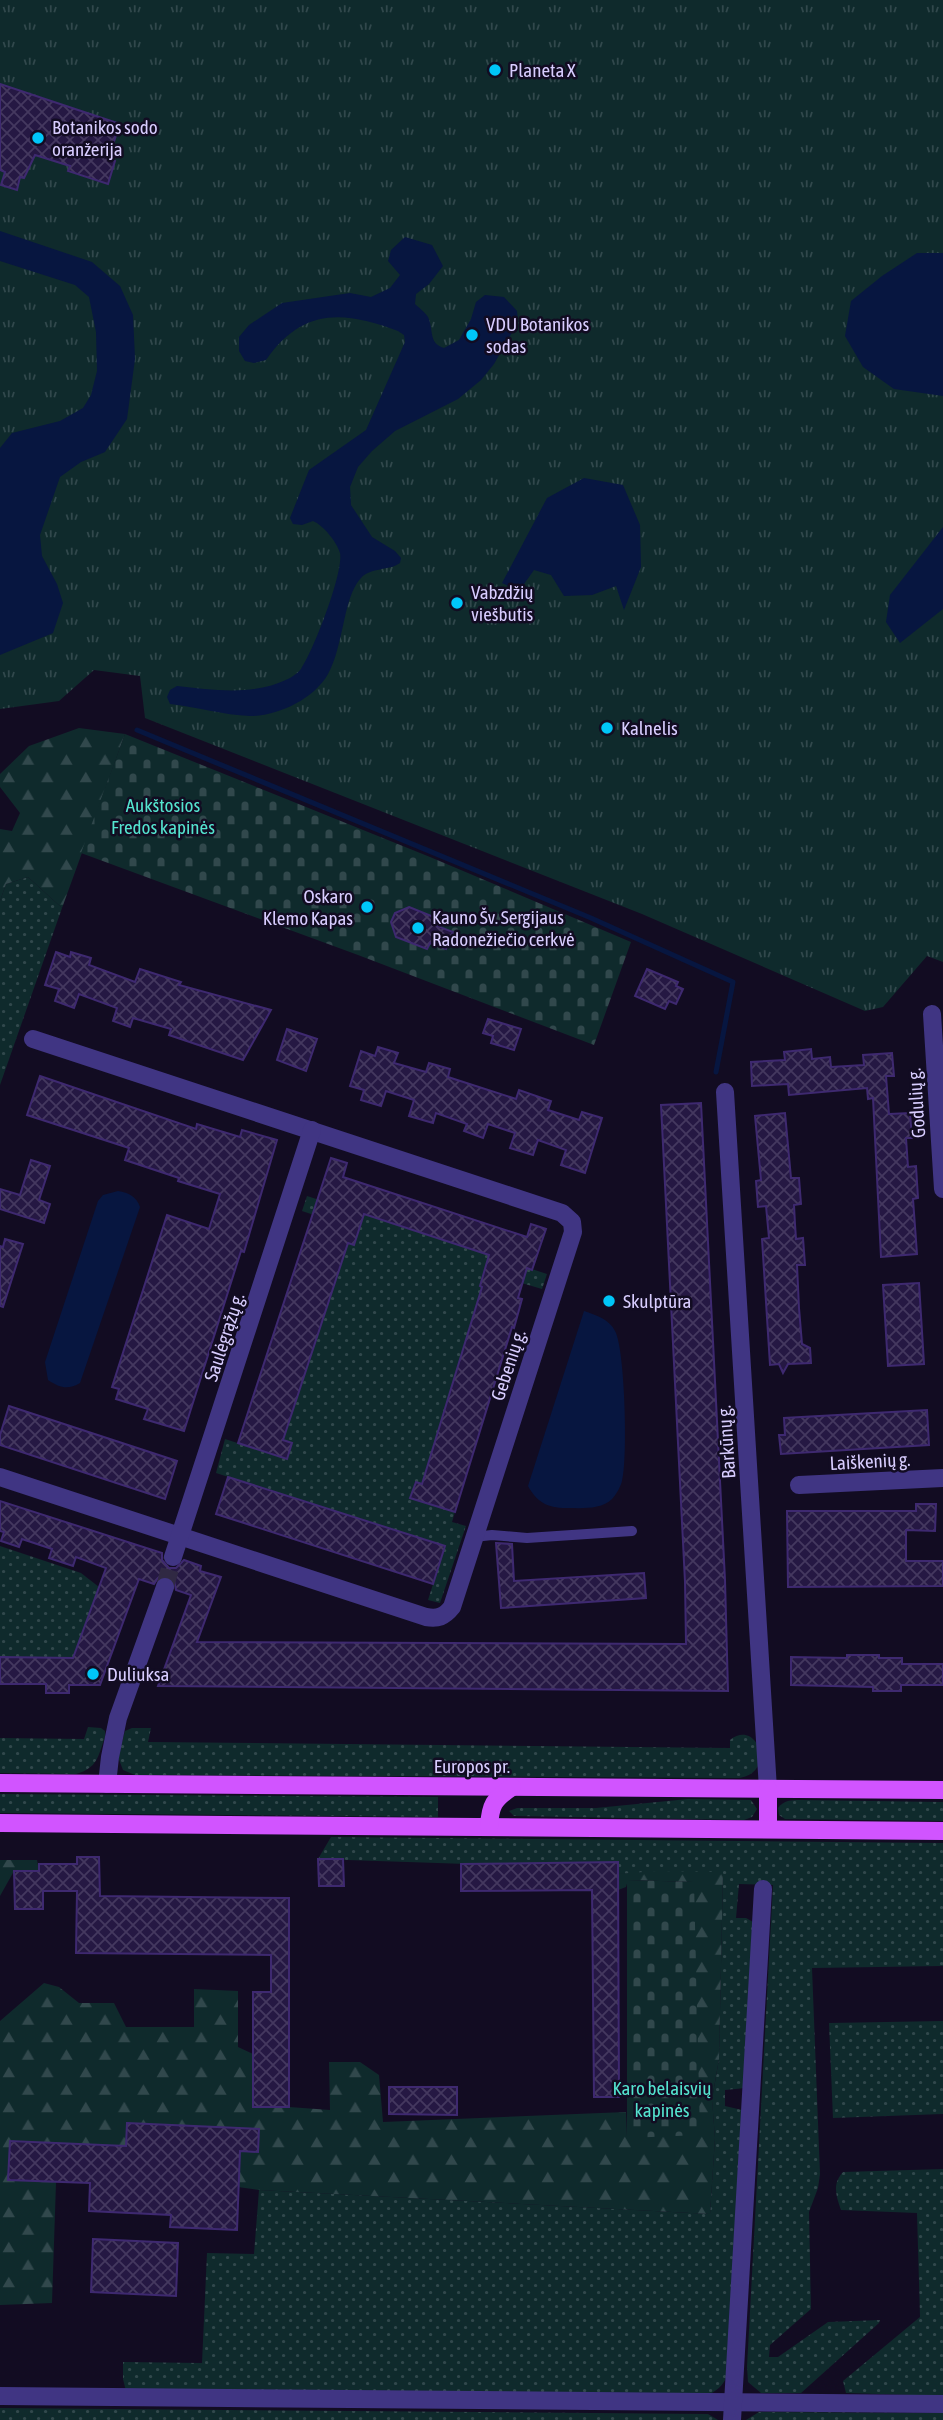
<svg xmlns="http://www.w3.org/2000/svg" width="943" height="2420" viewBox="0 0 943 2420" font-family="'Asap Condensed',sans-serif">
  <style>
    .grass { fill: url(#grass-dots) }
    .forest { fill: url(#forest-firs) }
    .cemetery { fill: url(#cemetery-stones) }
    .park { fill: url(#park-tufts) }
    .water { fill: #071640 }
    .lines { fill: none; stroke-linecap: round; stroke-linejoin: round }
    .stream { stroke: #071640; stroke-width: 5 }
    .building { fill: url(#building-cross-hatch); stroke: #3e2970; stroke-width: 2 }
    .minor-tunnel { stroke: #302943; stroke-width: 18; stroke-dasharray: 18 9; stroke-linecap: butt }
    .service { stroke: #403583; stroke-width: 10 }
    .minor { stroke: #403583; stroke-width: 18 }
    .primary { stroke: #d154ff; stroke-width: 18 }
    .poi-dot { fill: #00c6f8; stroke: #120c22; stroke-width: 2.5 }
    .labels { text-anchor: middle; stroke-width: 5; stroke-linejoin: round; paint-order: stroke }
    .poi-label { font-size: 19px; fill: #d8cdff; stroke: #120c22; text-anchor: start }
    .park-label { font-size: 19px; fill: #54e4cf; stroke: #120c22 }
    .street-label { font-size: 19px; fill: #d8cdff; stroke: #120c22 }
  </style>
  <defs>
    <pattern id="grass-dots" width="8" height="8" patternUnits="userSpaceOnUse" patternTransform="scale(1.75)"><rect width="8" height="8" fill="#0f2a2c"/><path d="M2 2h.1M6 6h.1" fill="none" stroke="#31484c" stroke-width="1.8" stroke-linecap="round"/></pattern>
    <pattern id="forest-firs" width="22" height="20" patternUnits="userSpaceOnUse" patternTransform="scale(1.75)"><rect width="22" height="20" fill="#0f2a2c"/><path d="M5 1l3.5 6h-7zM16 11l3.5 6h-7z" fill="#31484c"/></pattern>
    <pattern id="cemetery-stones" width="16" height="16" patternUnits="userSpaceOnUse" patternTransform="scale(1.75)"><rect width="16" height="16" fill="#0f2a2c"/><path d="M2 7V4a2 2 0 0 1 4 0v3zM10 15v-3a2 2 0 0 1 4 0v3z" fill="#31484c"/></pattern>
    <pattern id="park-tufts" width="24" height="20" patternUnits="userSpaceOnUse" patternTransform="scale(1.75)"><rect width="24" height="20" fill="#0f2a2c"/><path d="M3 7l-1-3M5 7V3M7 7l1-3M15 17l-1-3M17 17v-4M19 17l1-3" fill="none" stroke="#31484c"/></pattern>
    <pattern id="building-cross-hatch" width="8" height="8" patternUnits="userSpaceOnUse" patternTransform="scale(1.75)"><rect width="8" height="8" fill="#251843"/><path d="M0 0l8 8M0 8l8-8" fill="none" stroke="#44385f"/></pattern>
  </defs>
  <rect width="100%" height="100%" fill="#120c22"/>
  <g class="grass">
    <path d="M28,877L62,908L0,1085V901L6,884Z"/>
    <path d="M307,1196L547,1274L542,1289L484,1272L480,1286L490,1290L422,1484L415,1482L411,1498L455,1512L452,1522L466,1526L440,1603L428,1600L445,1546L216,1473L225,1439L287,1459L292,1443L283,1440L348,1243L354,1245L359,1230L302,1211Z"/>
    <path d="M0,1546L81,1573L99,1587L73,1658L0,1657Z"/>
    <path d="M88,1727L101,1728L105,1731V1737C98,1756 98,1768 76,1774L0,1773V1738L84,1739Z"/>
    <path d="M132,1728H151L148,1742L730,1748V1740C757,1718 778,1773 738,1778L135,1775L123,1770L118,1757L125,1731Z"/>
    <path d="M0,1794L438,1797V1817L0,1813Z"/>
    <path d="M688,1799L751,1800L757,1809L752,1817L744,1820L514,1816L509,1811L517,1808H596Z"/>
    <path d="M800,1800L943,1802V1821L785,1819L779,1815L778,1808C784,1800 791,1800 800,1800Z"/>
    <path d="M331,1837L943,1843V1966L812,1968L820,2174L818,2188L809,2212L811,2309L770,2345L769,2357H778L828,2322L880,2320L879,2323L801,2393H761L748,2382L747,2367L773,1885L739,1884L736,1918H746L753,1922L745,2088L725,2090V2106L742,2110L729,2372C725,2382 720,2389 710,2394L126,2391L123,2379V2362L202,2363L207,2253L254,2254L259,2190L710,2214L715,2138L712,2100L719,2059L723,1872L617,1874V1862L467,1864L318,1859Z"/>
    <path d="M943,2021V2114L833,2118L829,2023Z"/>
    <path d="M943,2169V2396L846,2393L843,2381L920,2317L917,2213L841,2210C836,2196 832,2184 843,2172Z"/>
    <path d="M0,2408L708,2414L718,2420H0Z"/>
    <path d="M759,2412L943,2413V2420H746Z"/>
  </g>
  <g class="forest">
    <path d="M79,728L125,734L62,908L28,877L6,884L0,901V829L12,831L20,813L0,787V774L29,746Z"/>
    <path d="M0,1860H37L39,1871H14L0,1896Z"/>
    <path d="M656,1871L723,1872L719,2059L712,2099L715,2138L710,2214L259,2190L238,2187L240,2151L258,2152L259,2129L128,2123L126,2146L10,2141L8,2179L56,2182L52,2303L0,2305V2021L44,1983L59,1987L79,2003H114L126,2027H194V1989L238,1991V2047L253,2054L289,2107L330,2110L329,2062H360L379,2075L383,2122L626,2112L627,2137L694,1882L628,1880L626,1887L618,1890L617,1874Z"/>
  </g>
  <g class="cemetery">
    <path d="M125,734L430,857L631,942L594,1045L358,955L81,853Z"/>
    <path d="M627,1880L694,1882L700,2135L627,2138Z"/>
  </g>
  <path class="park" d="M0,0H943V962L927,956L883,1007L865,1011L642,914L145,718L140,676L94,670L59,701L0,709Z"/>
  <g class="water">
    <path d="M0,231L92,262L120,286L133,315L135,359L127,419L105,452L81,462L60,477L40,535L42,556L57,584L63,603L53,633L0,655V448L12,433L60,421L83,408L91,395L97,371L96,332L89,297L75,285L0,261Z"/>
    <path d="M405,237L432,245L443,266L429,284L416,294L415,304C419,308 425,312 428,317C434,330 428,343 444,348L459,340L471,319L476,302L485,295L504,297L517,311L518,322L494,364L481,380L458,399L395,431L372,451L358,467L350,487L351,505L372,537L395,551L401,558L400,563C389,571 371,567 361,578C348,592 345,620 340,639C337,651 334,663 328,674C314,699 278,716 250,716C224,715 196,707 170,704L167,697L170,690L177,686C213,690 254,696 288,679C292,677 298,673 301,669C313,652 344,572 340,553C337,542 323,525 313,521L302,525L293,524L290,518L309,470L366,430L405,342L404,335L398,331C343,310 302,308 266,360L254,363L245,361L239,351V337L249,325L282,303L350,293L371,297L390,288L400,275L388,261L391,250Z"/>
    <path d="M917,253H943V396L894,389L863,367L845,336L851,301L882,276Z"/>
    <path d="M584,478L623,485L640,525L641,567L624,610L616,586L592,595L564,596L551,575L534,570L519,591L502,583L547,498Z"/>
    <path d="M943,527V609L900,643L886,622L890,595Z"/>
    <path d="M118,1191C129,1193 136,1196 140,1207L80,1383C68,1390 60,1388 48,1380L45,1362L98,1201L103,1195Z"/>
    <path d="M584,1311C596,1315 609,1319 615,1331C625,1348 628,1460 622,1481C621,1486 616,1495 612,1499C601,1510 581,1508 566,1508C547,1508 537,1502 528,1486Z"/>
  </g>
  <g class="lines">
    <path class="stream" d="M137,730L591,918L733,982L716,1072"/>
  </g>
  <g class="building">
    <path d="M0,84L120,124L108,159L115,161L108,184L68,171L70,166L35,155L24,178L20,177L17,190L1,185L5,172L0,170Z"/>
    <path d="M409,907L439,919L437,926L453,932L446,949L430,943L427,949L396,937L391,922L395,913Z"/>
    <path d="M56,952L70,957L71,952L91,958L89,965L135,982L140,969L181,982L179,985L271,1010L243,1060L169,1035L171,1029L133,1018L130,1027L113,1021L117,1008L79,994L74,1008L55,1001L59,989L45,985Z"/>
    <path d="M647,969L678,982L676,986L683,989L676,1004L669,1001L665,1009L635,996Z"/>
    <path d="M488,1019L521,1029L514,1050L491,1043L493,1036L483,1033Z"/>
    <path d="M287,1029L317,1039L306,1071L277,1060Z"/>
    <path d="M378,1047L398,1053L394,1063L426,1072L429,1063L450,1069L448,1077L516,1099L519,1090L551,1101L548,1110L579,1120L582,1112L602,1118L585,1173L561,1165L566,1150L538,1140L533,1155L510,1148L515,1133L488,1124L483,1138L464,1131L467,1124L436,1113L433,1123L409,1116L414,1100L386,1091L381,1106L361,1100L364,1090L350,1086L361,1051L375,1056Z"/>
    <path d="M811,1049L812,1059L830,1057L831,1067L864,1065L863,1055L892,1053L894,1076H886L889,1114L910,1113L912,1138H906L908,1167L916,1166L918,1198L913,1199L917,1254L881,1257L873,1098L868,1099L867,1088L789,1095L788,1084L752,1086L751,1062L785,1060L784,1052Z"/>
    <path d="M40,1076L196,1129L197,1124L240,1137L242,1130L277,1140L244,1252L241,1251L184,1431L144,1419L148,1409L116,1399L119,1389L112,1387L167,1215L209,1229L220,1194L178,1181L179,1178L125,1160L129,1148L27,1115Z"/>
    <path d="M701,1103L725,1580L728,1691L158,1686L191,1595L176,1590L174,1580L164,1576L158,1578L154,1584L139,1579L100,1685H69V1693H46V1684H0V1657L73,1658L106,1568L76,1557L73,1566L49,1558L52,1549L22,1539L19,1547L1,1541L4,1532L0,1531V1501L162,1553V1560L169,1568H176L184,1560L201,1566L200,1571L221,1577L197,1642L686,1644L685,1582L661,1105Z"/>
    <path d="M785,1113L791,1178H799L801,1204L794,1205L795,1224L796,1239L803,1238L805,1265H797L799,1308L802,1344L810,1348L811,1363L788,1364L783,1373L779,1364L770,1365L762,1239L769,1238L766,1206L758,1207L756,1181L761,1180L755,1116Z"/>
    <path d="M331,1158L347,1163L343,1177L527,1237L531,1224L546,1229L532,1270L527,1268L518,1298L522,1299L514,1328L512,1327L455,1512L410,1498L416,1482L422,1484L482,1287L480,1286L489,1255L364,1214L354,1245L348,1243L283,1440L292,1443L287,1459L238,1443Z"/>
    <path d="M31,1160L50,1166L39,1200L50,1204L44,1223L0,1209V1189L20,1195Z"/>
    <path d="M5,1239L23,1244L3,1307L0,1306V1246L3,1247Z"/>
    <path d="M919,1283L924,1364L888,1366L883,1285Z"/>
    <path d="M9,1406L177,1461L165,1499L0,1445V1435Z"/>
    <path d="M927,1410L929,1445L781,1454L779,1435H785L784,1418Z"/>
    <path d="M228,1477L445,1546L433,1584L216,1514Z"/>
    <path d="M916,1504H936L935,1531L906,1530V1561H943V1586L788,1587L787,1511H916Z"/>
    <path d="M496,1543L512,1544L514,1581L644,1573L646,1598L501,1608Z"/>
    <path d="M847,1655H879V1658H902V1664H943V1685H901V1691H873V1687L791,1685V1657L847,1658Z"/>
    <path d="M77,1857H99L100,1896L289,1898V2107H253V1992H271V1955L76,1953L77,1891H43V1909H15L14,1871H39V1864H77Z"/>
    <path d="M318,1859H343L344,1886H319Z"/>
    <path d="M618,1862L619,2097H594L592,1890L461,1891V1864Z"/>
    <path d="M389,2087H457V2115L389,2114Z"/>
    <path d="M127,2123L259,2129L258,2152L240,2151L237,2230L170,2227L171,2215L89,2211L90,2183L8,2180L10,2141L126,2146Z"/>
    <path d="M93,2239L178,2243L176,2296L91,2292Z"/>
  </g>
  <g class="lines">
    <path class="minor-tunnel" d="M165,1587L173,1557"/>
    <path class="service" d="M474,1537L492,1535L527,1538L632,1531"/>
    <g class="minor">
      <path d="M932,1014L943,1189"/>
      <path d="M725,1092L768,1789"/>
      <path d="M0,1477L426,1617C438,1619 444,1617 452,1607L573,1232L572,1222L562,1213L33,1039"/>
      <path d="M799,1485L943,1478"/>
      <path d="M173,1557L312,1130"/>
      <path d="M107,1784L110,1757L118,1718L165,1587"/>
      <path d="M0,2396L943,2404"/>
      <path d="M732,2420L763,1889"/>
    </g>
    <g class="primary">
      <path d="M0,1783L943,1790"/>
      <path d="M768,1789V1829"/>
      <path d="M0,1823L943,1831"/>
      <path d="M489,1827C490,1805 494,1799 512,1787"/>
    </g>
  </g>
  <g class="poi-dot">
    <circle cx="495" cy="70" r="7"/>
    <circle cx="38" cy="138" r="7"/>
    <circle cx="472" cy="335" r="7"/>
    <circle cx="457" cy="603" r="7"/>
    <circle cx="607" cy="728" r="7"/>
    <circle cx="367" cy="907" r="7"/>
    <circle cx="418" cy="928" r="7"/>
    <circle cx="609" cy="1301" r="7"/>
    <circle cx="93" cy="1674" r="7"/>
  </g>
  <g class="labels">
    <g class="poi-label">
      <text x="509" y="77">Planeta X</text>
      <text x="52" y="134">Botanikos sodo<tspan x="52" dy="22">oranžerija</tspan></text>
      <text x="486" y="331">VDU Botanikos<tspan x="486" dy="22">sodas</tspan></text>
      <text x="471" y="599">Vabzdžių<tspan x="471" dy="22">viešbutis</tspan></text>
      <text x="621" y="735">Kalnelis</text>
      <text x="353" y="903" text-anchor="end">Oskaro<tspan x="353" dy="22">Klemo Kapas</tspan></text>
      <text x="432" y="924">Kauno Šv. Sergijaus<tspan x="432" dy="22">Radonežiečio cerkvė</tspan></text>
      <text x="623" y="1308">Skulptūra</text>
      <text x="107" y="1681">Duliuksa</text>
    </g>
    <g class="park-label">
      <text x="163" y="812">Aukštosios<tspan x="163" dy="22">Fredos kapinės</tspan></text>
      <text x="662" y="2095">Karo belaisvių<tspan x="662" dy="22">kapinės</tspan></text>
    </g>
    <g class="street-label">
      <text transform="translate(916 1103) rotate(-94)" y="7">Godulių g.</text>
      <text transform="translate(224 1337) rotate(-72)" y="7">Saulėgrąžų g.</text>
      <text transform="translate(508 1365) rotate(-72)" y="7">Gebenių g.</text>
      <text transform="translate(726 1442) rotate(-94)" y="7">Barkūnų g.</text>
      <text transform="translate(870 1461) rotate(-3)" y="7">Laiškenių g.</text>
      <text x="472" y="1773">Europos pr.</text>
    </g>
  </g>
</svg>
